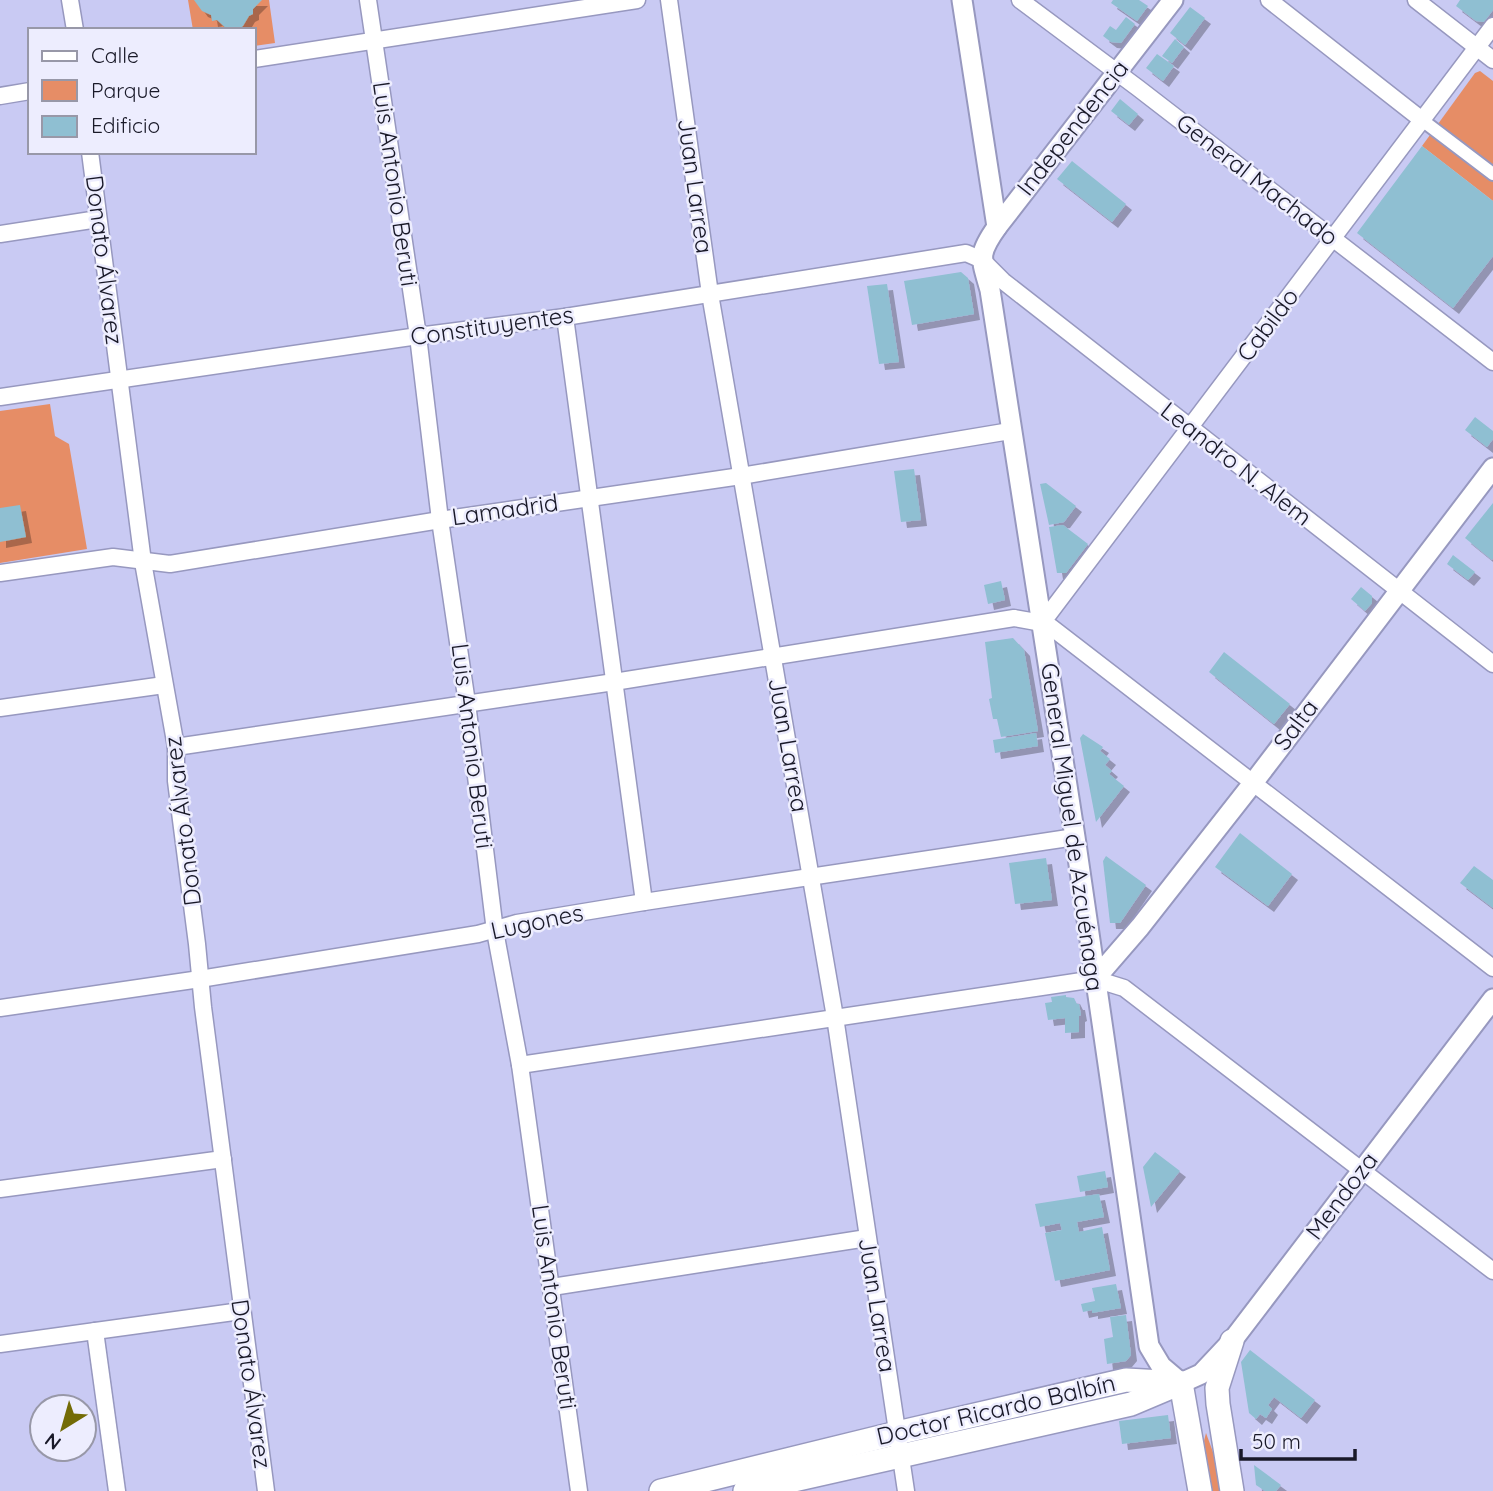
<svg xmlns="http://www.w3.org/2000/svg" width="1493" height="1491" viewBox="0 0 1493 1491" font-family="Quicksand,sans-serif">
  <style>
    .green { fill: #e68d66 }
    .building { fill: #8fbfd2; filter: url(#shadow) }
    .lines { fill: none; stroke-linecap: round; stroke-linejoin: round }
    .pedestrian-casing { stroke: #9798bf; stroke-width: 16 }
    .minor-casing { stroke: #9798bf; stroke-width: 19 }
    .tertiary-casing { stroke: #9798bf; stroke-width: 23 }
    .secondary-casing { stroke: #9798bf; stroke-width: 26 }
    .pedestrian { stroke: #fff; stroke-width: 12 }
    .minor { stroke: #fff; stroke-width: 16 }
    .tertiary { stroke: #fff; stroke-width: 19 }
    .secondary { stroke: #fff; stroke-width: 23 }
    .labels { text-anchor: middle; stroke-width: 5; stroke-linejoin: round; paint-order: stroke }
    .street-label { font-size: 24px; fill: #191928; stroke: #ededfe }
  </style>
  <defs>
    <filter id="shadow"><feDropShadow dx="6" dy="6" stdDeviation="0" flood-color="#0004"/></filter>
  </defs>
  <rect width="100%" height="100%" fill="#c9caf3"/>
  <g class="green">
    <path d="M188,0H269L275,43L254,46V30H193Z"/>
    <path d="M1480,71L1493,81V201L1422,146L1475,73Z"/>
    <path d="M50,404L55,436L69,444L87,549L0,563V411Z"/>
    <path d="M1206,1433L1217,1463L1221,1491H1212L1204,1441Z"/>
  </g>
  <g class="building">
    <path d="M194,0H262L253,9V14L249,16L243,26L238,30H228L217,20L212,21L211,15L202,11Z"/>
    <path d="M1113,0H1139L1148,6L1137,21L1111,3Z"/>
    <path d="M1460,0H1493V10L1484,22L1476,21L1456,6Z"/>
    <path d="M1190,7L1205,18L1185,45L1170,33Z"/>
    <path d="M1126,17L1135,24L1121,43L1111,42L1103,36L1110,26L1116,30Z"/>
    <path d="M1175,39L1184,47L1172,63L1162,56Z"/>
    <path d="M1157,54L1174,66L1163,81L1146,68Z"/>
    <path d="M1120,99L1138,114L1129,125L1111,111Z"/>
    <path d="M1422,146L1493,201V256L1453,308L1357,233Z"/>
    <path d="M1072,161L1126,204L1112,222L1057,179Z"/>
    <path d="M961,272L968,278L974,314L912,325L904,281Z"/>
    <path d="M887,284L899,362L879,364L867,286Z"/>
    <path d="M1475,417L1493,431V439L1487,447L1465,430Z"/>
    <path d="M914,469L921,520L901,522L894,471Z"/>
    <path d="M1046,483L1076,506L1064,522L1049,525L1040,484Z"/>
    <path d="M1493,503V558L1492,560L1465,538Z"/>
    <path d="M20,505L26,537L0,542V508Z"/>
    <path d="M1063,525L1088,544L1066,573H1057L1049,527Z"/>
    <path d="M1453,555L1475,572L1468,580L1447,564Z"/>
    <path d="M1001,581L1005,600L988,604L984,585Z"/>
    <path d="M1361,587L1372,596V603L1365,611L1351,599Z"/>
    <path d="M1013,638L1024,650L1038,731L1001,737L997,719H993L989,699L992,698L985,642Z"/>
    <path d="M1224,652L1290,704L1274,724L1209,672Z"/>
    <path d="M1036,733L1038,746L995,753L993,740Z"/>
    <path d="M1083,734L1103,747L1100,751L1110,759L1105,765L1112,771L1109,774L1124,786L1096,822L1080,738Z"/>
    <path d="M1240,833L1292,874L1268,906L1215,867Z"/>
    <path d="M1106,856L1146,885L1120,923H1110L1103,861Z"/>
    <path d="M1046,858L1052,900L1015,904L1009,863Z"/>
    <path d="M1474,866L1493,880V908L1460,883Z"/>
    <path d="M1066,995V997L1074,998L1077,1004H1079L1081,1015L1079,1016V1032L1065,1033V1018L1048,1020L1045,1003L1052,1002L1051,997Z"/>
    <path d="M1155,1152L1180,1171L1151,1207L1143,1167Z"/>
    <path d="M1105,1171L1108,1187L1080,1192L1077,1176Z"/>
    <path d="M1099,1194L1104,1217L1077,1222L1079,1232L1102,1227L1110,1270L1055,1281L1045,1233L1062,1230L1060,1223L1040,1227L1035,1204Z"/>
    <path d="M1116,1284L1121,1308L1092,1313V1310L1083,1312L1081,1304L1095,1301L1092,1288Z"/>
    <path d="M1126,1315L1131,1355L1126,1361L1107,1364L1104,1339L1113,1337L1110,1317Z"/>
    <path d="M1250,1350L1315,1400L1301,1418L1274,1397L1268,1405L1272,1409L1266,1418L1260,1414L1256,1419L1249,1413L1241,1362Z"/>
    <path d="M1168,1415L1171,1438L1122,1444L1119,1421Z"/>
    <path d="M1254,1465L1281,1485L1276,1491H1265L1256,1485Z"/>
  </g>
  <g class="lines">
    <defs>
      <path id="pedestrian" d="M1422,120L1493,174"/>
      <g id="minor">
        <path d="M70,0L75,30"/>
        <path d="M368,0L418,336L440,520L467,703L495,931L520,1065L579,1491"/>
        <path d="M669,0L710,294L835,1017L906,1491"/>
        <path d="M1020,0L1138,88L1493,362"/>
        <path d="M1269,0L1422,120"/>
        <path d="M1416,0L1493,60"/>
        <path d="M254,59L637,0"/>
        <path d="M0,96L30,91"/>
        <path d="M90,152L143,562L176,747V781L197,944L203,1007L266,1491"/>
        <path d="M0,234L98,219"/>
        <path d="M565,317L644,902"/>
        <path d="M0,397L418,336L565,317L966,253L982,260L1003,281L1493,664"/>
        <path d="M0,573L113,557L170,564L440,520L741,476L1010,431"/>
        <path d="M1042,623L1493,26"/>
        <path d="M0,708L164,685"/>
        <path d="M176,747L614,682L1014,618L1042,623L1051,627L1493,968"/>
        <path d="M0,1008L200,979L478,934L517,923L644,902L1075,837"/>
        <path d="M520,1065L1095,979L1124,988L1493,1271"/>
        <path d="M0,1189L223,1159"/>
        <path d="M552,1287L867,1238"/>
        <path d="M95,1331L117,1491"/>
        <path d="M0,1344L241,1311"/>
      </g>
      <g id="tertiary">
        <path d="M962,0L997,227"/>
        <path d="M1173,0L997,227C977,255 981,258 990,290L1075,837L1149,1346L1161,1366L1181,1383L1201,1374L1232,1341L1493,999"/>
        <path d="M1095,979L1140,927L1253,783L1493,468"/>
      </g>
      <g id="secondary">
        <path d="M1232,1341L1217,1388L1218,1404L1232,1491"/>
        <path d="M1181,1383L1200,1491"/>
        <path d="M661,1491L897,1433L1126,1380L1181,1383"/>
        <path d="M745,1491L1131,1404L1176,1385"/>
      </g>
    </defs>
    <use href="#pedestrian" class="pedestrian-casing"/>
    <use href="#minor" class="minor-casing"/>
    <use href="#tertiary" class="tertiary-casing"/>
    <use href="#secondary" class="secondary-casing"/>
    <use href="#pedestrian" class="pedestrian"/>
    <use href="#minor" class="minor"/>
    <use href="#tertiary" class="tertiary"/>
    <use href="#secondary" class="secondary"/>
  </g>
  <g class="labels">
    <g class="street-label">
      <text transform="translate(1073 128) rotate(-52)" y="8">Independencia</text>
      <text transform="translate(1257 180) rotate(38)" y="8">General Machado</text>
      <text transform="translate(395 184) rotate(82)" y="8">Luis Antonio Beruti</text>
      <text transform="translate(695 186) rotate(82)" y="8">Juan Larrea</text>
      <text transform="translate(104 260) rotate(83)" y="8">Donato Álvarez</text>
      <text transform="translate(1268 325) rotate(-53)" y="8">Cabildo</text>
      <text transform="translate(492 326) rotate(-8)" y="8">Constituyentes</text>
      <text transform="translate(1236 464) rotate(38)" y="8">Leandro N. Alem</text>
      <text transform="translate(505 510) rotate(-8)" y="8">Lamadrid</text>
      <text transform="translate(1296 725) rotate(-53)" y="8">Salta</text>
      <text transform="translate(788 745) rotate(80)" y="8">Juan Larrea</text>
      <text transform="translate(472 746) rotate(83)" y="8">Luis Antonio Beruti</text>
      <text transform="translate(183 821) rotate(-97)" y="8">Donato Álvarez</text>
      <text transform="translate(1072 827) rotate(82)" y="8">General Miguel de Azcuénaga</text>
      <text transform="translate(537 922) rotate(-12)" y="8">Lugones</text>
      <text transform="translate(1342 1196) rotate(-53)" y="8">Mendoza</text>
      <text transform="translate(877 1305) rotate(81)" y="8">Juan Larrea</text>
      <text transform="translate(554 1307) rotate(82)" y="8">Luis Antonio Beruti</text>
      <text transform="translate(251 1384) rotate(82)" y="8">Donato Álvarez</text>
      <text transform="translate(996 1410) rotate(-13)" y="8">Doctor Ricardo Balbín</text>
    </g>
  </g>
  <rect x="28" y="28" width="228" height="126" fill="#ededfe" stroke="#9898a8" stroke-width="2"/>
  <rect x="42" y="51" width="35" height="10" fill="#ffffff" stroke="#9898a8" stroke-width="2"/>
  <text x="91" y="63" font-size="21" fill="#191928">Calle</text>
  <rect x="42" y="80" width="35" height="21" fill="#e68d66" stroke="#9898a8" stroke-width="2"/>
  <text x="91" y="98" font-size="21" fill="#191928">Parque</text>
  <rect x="42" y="116" width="35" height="21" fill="#8fbfd2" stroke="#9898a8" stroke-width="2"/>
  <text x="91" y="133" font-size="21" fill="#191928">Edificio</text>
  <g transform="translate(63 1428) rotate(217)"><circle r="33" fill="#ededfe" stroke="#9898a8" stroke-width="2"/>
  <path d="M0-5L12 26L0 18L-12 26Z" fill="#736b06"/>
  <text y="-10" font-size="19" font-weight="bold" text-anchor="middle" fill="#191928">N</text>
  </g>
  <path d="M1241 1449v10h114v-10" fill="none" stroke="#191928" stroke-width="3.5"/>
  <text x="1252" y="1449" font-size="21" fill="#191928" stroke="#ededfe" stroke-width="5" paint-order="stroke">50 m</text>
</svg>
